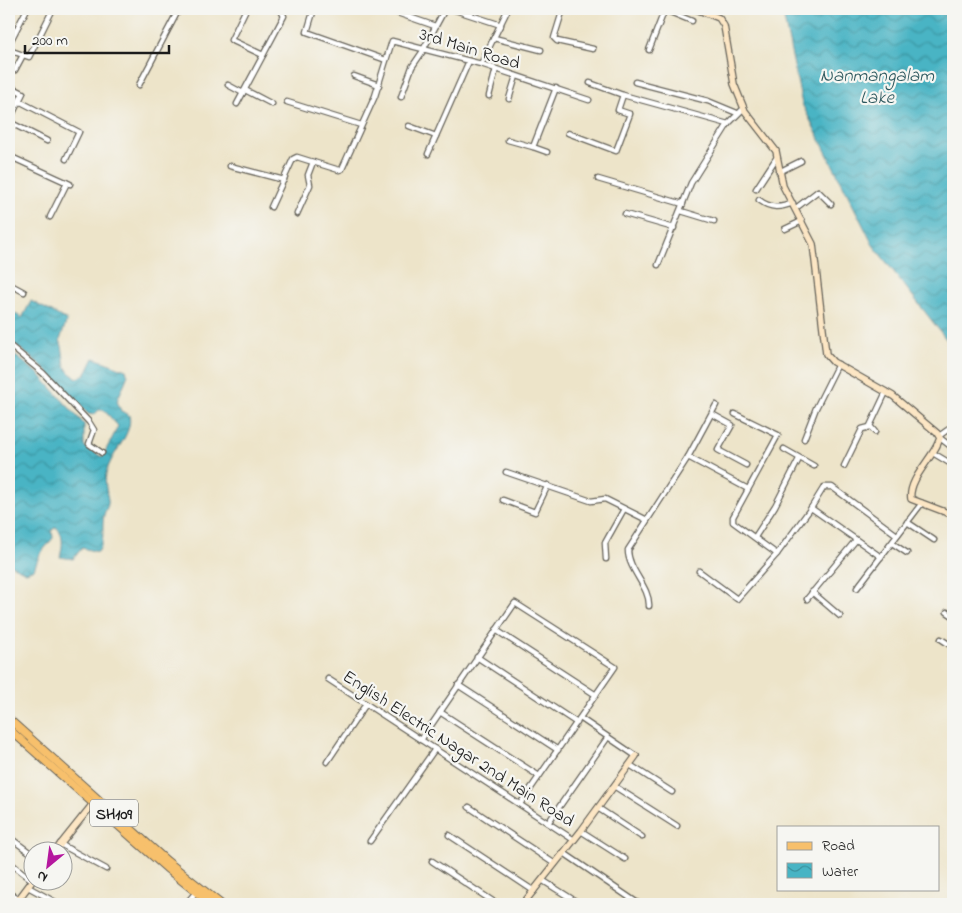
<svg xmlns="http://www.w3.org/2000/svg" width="962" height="913" viewBox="0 0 962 913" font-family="'Indie Flower',sans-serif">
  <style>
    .water { fill: url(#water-waves); stroke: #326870 }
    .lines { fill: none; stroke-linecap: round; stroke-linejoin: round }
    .street-casing { stroke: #656259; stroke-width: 7 }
    .secondary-casing { stroke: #656259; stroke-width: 8 }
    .primary-casing { stroke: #656259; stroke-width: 9 }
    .street { stroke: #fff; stroke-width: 4.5 }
    .secondary { stroke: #fce6c4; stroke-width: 5.5 }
    .primary { stroke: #f7c06c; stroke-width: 7 }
    .labels { text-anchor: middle; stroke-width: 4.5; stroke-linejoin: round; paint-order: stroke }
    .shield { fill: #f6f6f2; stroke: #5d5d5c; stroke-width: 1 }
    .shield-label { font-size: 16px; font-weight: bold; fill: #1c1c1c }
    .street-label { font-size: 18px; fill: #1c1c1c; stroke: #f6f6f2 }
    .water-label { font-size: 19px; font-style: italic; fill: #2e595f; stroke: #f6f6f2 }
  </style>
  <defs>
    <pattern id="water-waves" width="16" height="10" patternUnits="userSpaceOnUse" patternTransform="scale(1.25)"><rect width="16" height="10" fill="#48b4c4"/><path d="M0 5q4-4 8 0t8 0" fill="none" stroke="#3b929e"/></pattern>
  </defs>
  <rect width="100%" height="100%" fill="#f6f6f2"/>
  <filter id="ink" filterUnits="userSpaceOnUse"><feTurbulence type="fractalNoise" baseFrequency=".02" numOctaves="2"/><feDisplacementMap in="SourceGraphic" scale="10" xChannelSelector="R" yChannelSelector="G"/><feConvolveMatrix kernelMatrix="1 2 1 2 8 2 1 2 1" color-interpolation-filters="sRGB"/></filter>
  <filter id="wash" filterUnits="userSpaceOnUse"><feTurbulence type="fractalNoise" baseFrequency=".0096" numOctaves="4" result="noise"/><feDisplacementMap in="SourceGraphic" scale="20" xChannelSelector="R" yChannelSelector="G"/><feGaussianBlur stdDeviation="1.12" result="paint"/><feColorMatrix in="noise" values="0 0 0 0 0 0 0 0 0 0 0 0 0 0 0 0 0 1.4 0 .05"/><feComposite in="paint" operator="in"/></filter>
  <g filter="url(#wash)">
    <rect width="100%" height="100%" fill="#ede4c9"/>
    <g class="water">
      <path d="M782,9H932L944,14L953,9V348L873,245L802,104Z"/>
      <path d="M31,301L67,320L60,340C67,358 59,370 78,378L86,374L94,358L126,370L128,375L117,401L121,411L129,415C134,434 111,452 106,474C104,484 107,491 108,500C109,506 105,510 104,515C101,529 106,540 98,552L82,548L73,559L60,557C63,546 64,534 56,527L52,530L53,538L40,554L34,569L26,572L9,564V351L38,373L84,424V446L102,457C104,454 116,431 118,426L104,410H99L94,415L88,414L43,367L9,340V310L22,318Z"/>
    </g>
  </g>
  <g filter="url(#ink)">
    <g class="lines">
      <defs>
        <g id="street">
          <path d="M246,9L231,40L263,55"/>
          <path d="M314,9L307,32L386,60"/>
          <path d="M386,9L435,26"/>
          <path d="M452,9L501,25"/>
          <path d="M563,9L554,38L557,41L593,49"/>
          <path d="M665,10L692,21"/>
          <path d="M494,38L541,50"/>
          <path d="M9,44L27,9"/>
          <path d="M424,48L445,9"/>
          <path d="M9,50L29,57L53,9"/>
          <path d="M649,50L665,9"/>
          <path d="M481,64L508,9"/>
          <path d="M15,70L23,55"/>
          <path d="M354,76L379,85"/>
          <path d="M635,82L708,101L737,113"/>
          <path d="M590,83L623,95L728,124"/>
          <path d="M139,85L179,9"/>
          <path d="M228,85L243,93"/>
          <path d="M9,86L23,93L9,121"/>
          <path d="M245,90L272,104"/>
          <path d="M489,96L496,69"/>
          <path d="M401,97L412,67L425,48"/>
          <path d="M509,99L516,76"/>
          <path d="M19,101L79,132L66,159"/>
          <path d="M287,102L361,125"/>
          <path d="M237,104L284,16L280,9"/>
          <path d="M9,122L47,141"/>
          <path d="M409,126L436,136"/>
          <path d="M568,133L616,151L630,114L618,110L623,95"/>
          <path d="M508,140L533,147"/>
          <path d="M547,152L533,147L556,88"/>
          <path d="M428,154L469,61"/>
          <path d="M9,156L70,184"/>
          <path d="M230,166L284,180"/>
          <path d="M779,172L801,161"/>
          <path d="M598,179L683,204"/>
          <path d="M756,189L777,157"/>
          <path d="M759,200C771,209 780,208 793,203"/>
          <path d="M271,207L293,159L297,157L313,162"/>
          <path d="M796,208L818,191L831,204"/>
          <path d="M681,211L714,221"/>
          <path d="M297,214L310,185L308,175L313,162L339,170L342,169L375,96L392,41L481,64L589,100"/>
          <path d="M625,214L674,228"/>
          <path d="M50,217L67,183"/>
          <path d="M785,229L802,221"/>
          <path d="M658,265L691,183L728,124L744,108"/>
          <path d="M9,284L24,292"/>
          <path d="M9,345L43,373L89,422L94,430L89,444L102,453"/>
          <path d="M712,414L732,425L718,450L746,465"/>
          <path d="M735,414L778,435L733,517V522L777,554L811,508"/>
          <path d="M875,432L870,426L886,392"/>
          <path d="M939,436L953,426"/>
          <path d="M940,438L953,448"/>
          <path d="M804,439L816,408L838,364"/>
          <path d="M784,449L814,466"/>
          <path d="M933,453L953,465"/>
          <path d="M688,457L748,489"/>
          <path d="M844,466L862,429L870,427"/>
          <path d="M506,472L591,501L605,499L647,520"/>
          <path d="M503,500L535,512L548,485"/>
          <path d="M907,522L934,540"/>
          <path d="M755,537L775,506L799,459"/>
          <path d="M892,543L907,553"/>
          <path d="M881,557L811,508L824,487H832L897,535"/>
          <path d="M606,559L605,543L624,509"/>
          <path d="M699,571L737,599L777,554"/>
          <path d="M857,588L922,503"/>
          <path d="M812,592L840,616"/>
          <path d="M807,599L856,540"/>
          <path d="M649,606C650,587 628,570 628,550L688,457L716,405"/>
          <path d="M947,612L953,616"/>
          <path d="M496,630L596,695"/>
          <path d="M941,639L953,647"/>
          <path d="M477,657L577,723"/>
          <path d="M328,679L574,840"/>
          <path d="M458,685L558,750"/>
          <path d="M440,712L539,776"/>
          <path d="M580,718L636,756"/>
          <path d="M421,740L515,603L615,667L520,804"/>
          <path d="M327,762L366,704"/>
          <path d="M630,765L672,792"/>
          <path d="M614,786L677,826"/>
          <path d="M469,807L555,864"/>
          <path d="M598,808L642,837"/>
          <path d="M548,823L608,737"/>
          <path d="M581,831L625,859"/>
          <path d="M449,835L534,891"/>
          <path d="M9,837L32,854"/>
          <path d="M370,841L435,749"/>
          <path d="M60,844L106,869"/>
          <path d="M564,853L639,904"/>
          <path d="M432,861L497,904"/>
          <path d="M9,862L32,880"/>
          <path d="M542,880L580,904"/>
          <path d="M28,887L59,904"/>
          <path d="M9,893L18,899"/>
          <path d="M186,904L196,892"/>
        </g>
        <g id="secondary">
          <path d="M696,9L719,18L724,26L734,84L745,111L776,151L783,186L813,244L826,354L833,362L893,396L937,433L940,438L938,443C931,460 908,480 911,499L953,515"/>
          <path d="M56,850L96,800"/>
          <path d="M15,904L33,880"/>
          <path d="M523,904L581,831L636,756"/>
        </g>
        <g id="primary">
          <path d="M9,719L167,861L221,904"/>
          <path d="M9,729L166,868L211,904"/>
        </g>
      </defs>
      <use href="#street" class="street-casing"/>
      <use href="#secondary" class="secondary-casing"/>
      <use href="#primary" class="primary-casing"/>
      <use href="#street" class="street"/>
      <use href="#secondary" class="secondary"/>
      <use href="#primary" class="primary"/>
    </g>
  </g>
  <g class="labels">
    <rect class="shield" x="90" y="799.5" width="48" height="27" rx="4"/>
    <g class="shield-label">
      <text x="114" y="819">SH109</text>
    </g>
    <g class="street-label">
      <text transform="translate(470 48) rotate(17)" y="6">3rd Main Road</text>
      <text transform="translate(459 748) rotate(33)" y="6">English Electric Nagar 2nd Main Road</text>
    </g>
    <g class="water-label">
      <text x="877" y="81">Nanmangalam<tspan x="877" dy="22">Lake</tspan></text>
    </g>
  </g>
  <rect width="962" height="913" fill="none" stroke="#f6f6f2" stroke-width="30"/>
  <rect x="777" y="826" width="162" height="65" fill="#f6f6f2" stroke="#9f9f9c"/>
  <rect x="787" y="842" width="25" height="8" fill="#f7c06c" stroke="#9f9f9c"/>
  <text x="822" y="850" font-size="15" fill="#1c1c1c">Road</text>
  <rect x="787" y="863" width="25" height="15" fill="url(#water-waves)" stroke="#9f9f9c"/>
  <text x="822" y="876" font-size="15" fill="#1c1c1c">Water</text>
  <g transform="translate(48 866) rotate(209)"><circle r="24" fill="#f6f6f2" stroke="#9f9f9c"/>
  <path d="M0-4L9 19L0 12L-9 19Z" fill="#b5179e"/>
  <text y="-8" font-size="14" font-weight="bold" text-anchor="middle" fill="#1c1c1c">N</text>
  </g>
  <path d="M25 45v8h144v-8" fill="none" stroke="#1c1c1c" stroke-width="2.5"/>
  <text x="32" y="45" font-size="15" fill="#1c1c1c" stroke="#f6f6f2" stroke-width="4" paint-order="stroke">200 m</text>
</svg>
